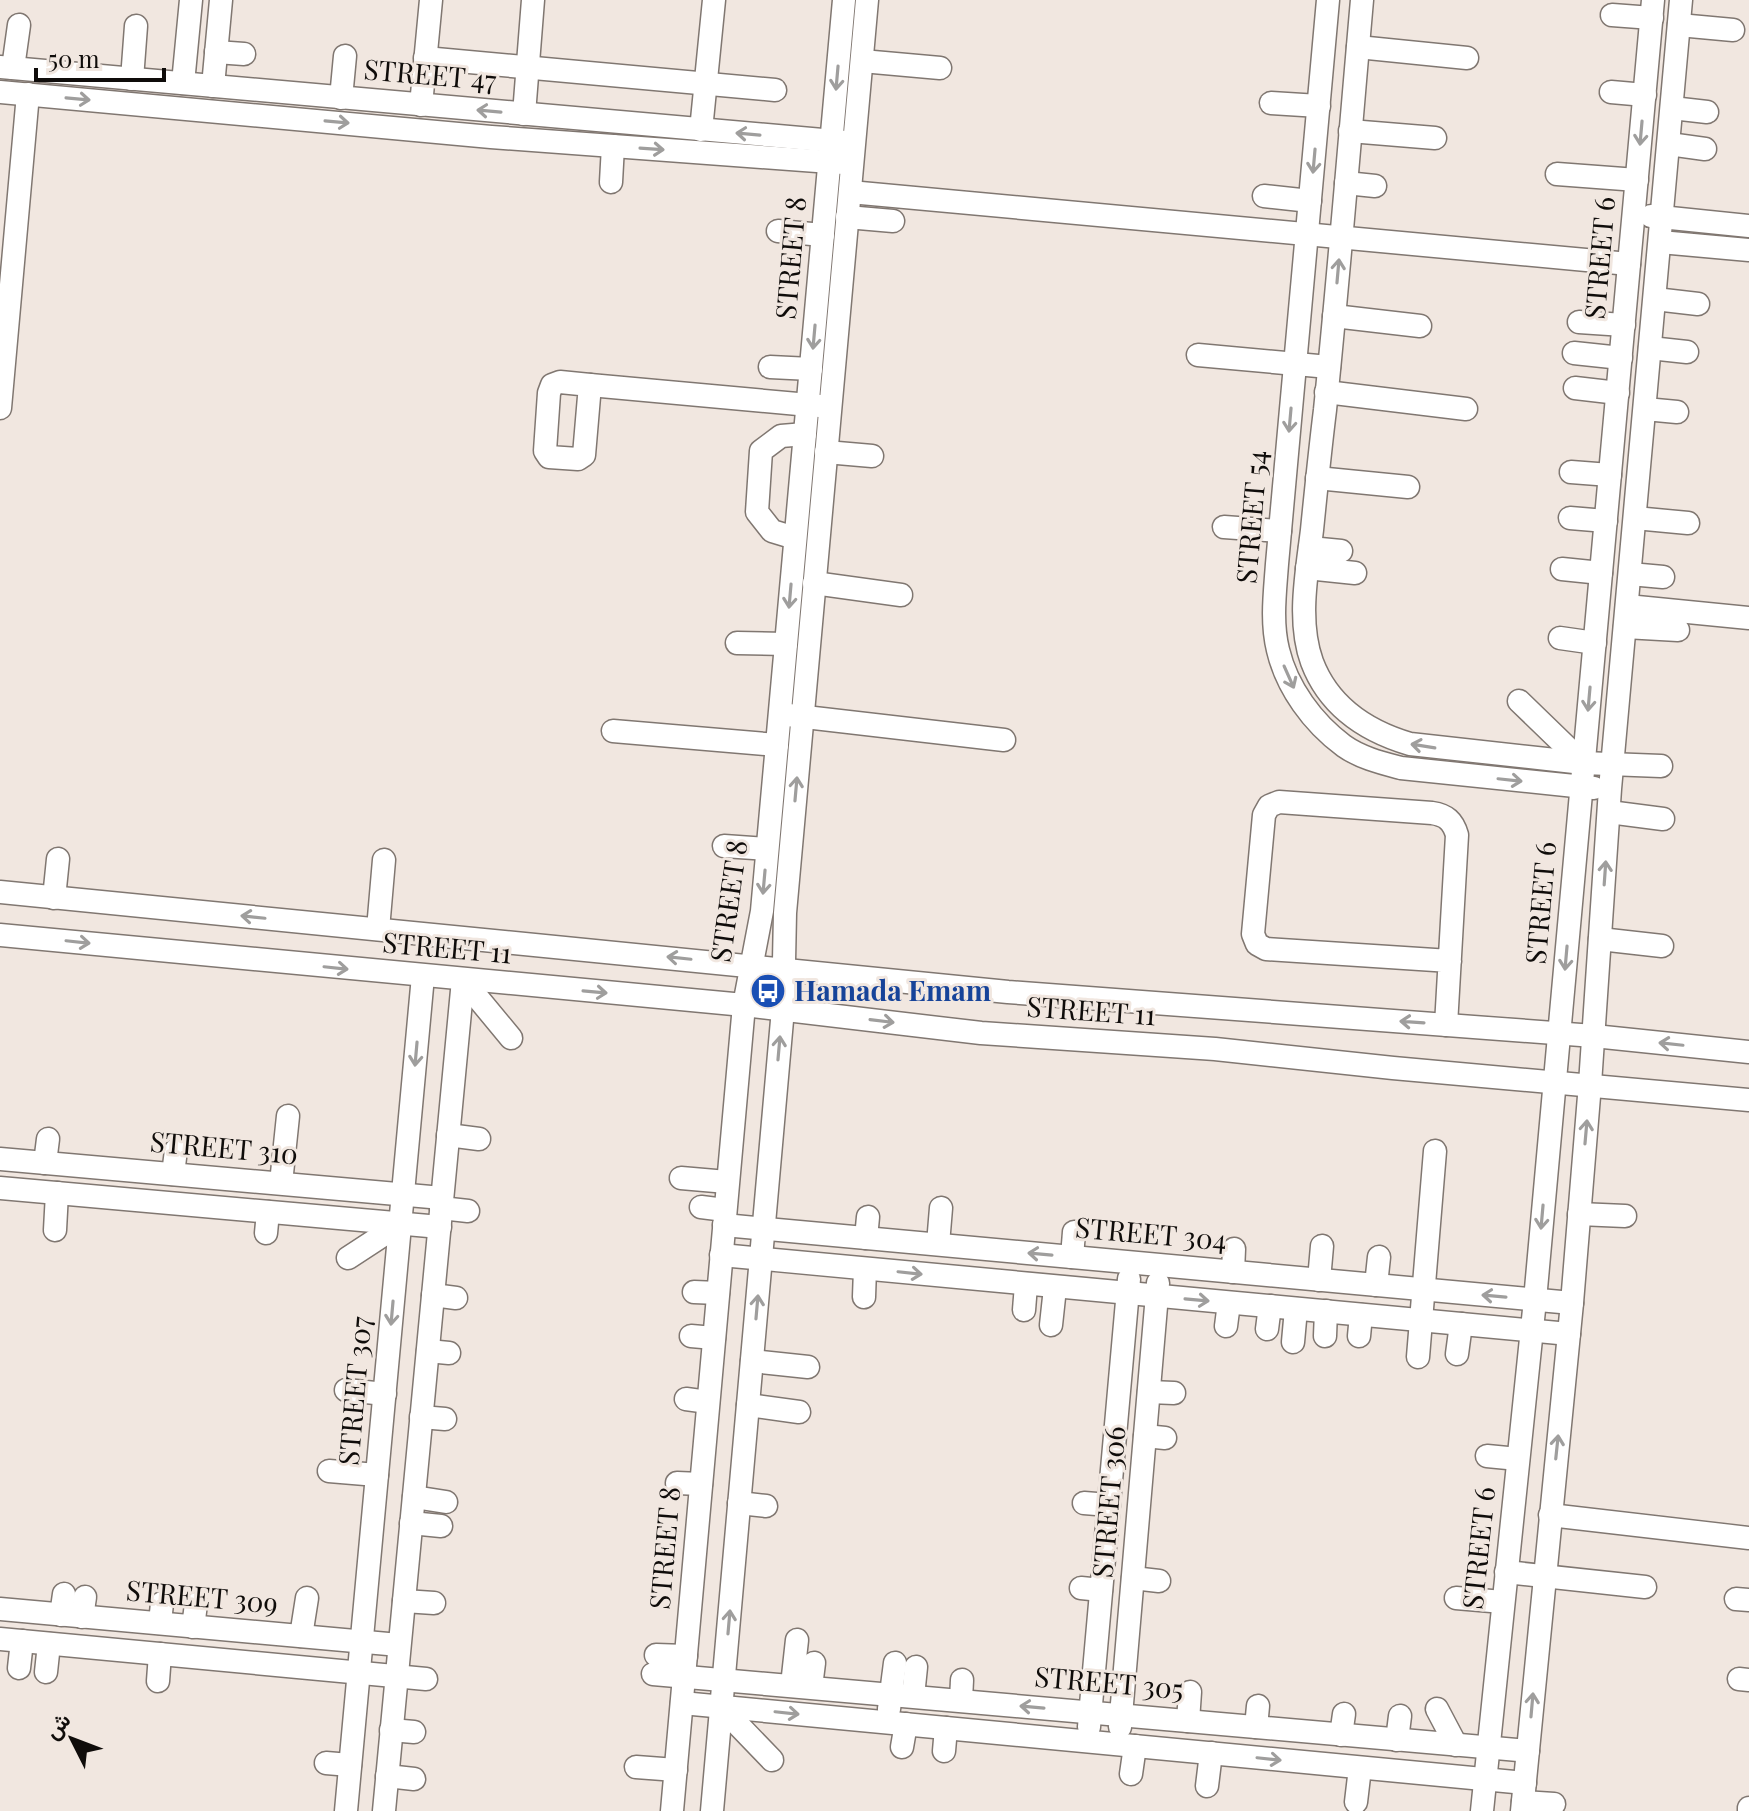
<svg xmlns="http://www.w3.org/2000/svg" width="1749" height="1811" viewBox="0 0 1749 1811" font-family="'Playfair Display',Vazirmatn,serif">
  <style>
    .lines { fill: none; stroke-linecap: round; stroke-linejoin: round }
    .minor-casing { stroke: #807771; stroke-width: 25 }
    .minor { stroke: #fff; stroke-width: 22 }
    .oneway { stroke: #9f9e9d }
    .labels { text-anchor: middle; stroke-width: 6; stroke-linejoin: round; paint-order: stroke }
    .street-label { font-size: 28px; fill: #0f0c0a; stroke: #f1e7e0 }
    .transit-label { font-size: 28px; font-weight: bold; fill: #164399; stroke: #f1e7e0; text-anchor: start }
  </style>
  <rect width="100%" height="100%" fill="#f1e7e0"/>
  <g class="lines">
    <defs>
      <g id="minor">
        <path d="M1328,0L1277,564C1275,592 1271,622 1278,650C1287,688 1313,723 1344,746C1361,758 1382,763 1401,768L1594,788"/>
        <path d="M1362,0C1350,137 1339,273 1325,410C1320,450 1316,490 1312,530C1307,572 1297,621 1312,662C1329,707 1366,731 1410,744L1583,763L1661,766"/>
        <path d="M1612,15L1652,18"/>
        <path d="M1679,25L1733,30"/>
        <path d="M1358,47L1467,58"/>
        <path d="M216,52L244,54"/>
        <path d="M425,58L775,90"/>
        <path d="M862,61L940,68"/>
        <path d="M0,67L845,142"/>
        <path d="M13,68L19,25"/>
        <path d="M132,79L136,26"/>
        <path d="M183,83L191,0"/>
        <path d="M213,86L221,0"/>
        <path d="M0,92L491,137L844,163"/>
        <path d="M1611,92L1645,95"/>
        <path d="M341,98L345,56"/>
        <path d="M1271,103L1319,106"/>
        <path d="M421,105L431,0"/>
        <path d="M1672,108L1707,112"/>
        <path d="M524,114L533,0"/>
        <path d="M701,130L714,0"/>
        <path d="M1350,131L1435,138"/>
        <path d="M1669,144L1705,149"/>
        <path d="M1557,174L1637,180"/>
        <path d="M611,182L613,146"/>
        <path d="M1346,183L1375,186"/>
        <path d="M850,192L1629,264"/>
        <path d="M1264,196L1310,201"/>
        <path d="M1651,216L1749,226"/>
        <path d="M847,217L893,221"/>
        <path d="M778,231L823,235"/>
        <path d="M1660,242L1749,250"/>
        <path d="M1655,299L1698,304"/>
        <path d="M1334,316L1420,326"/>
        <path d="M1579,322L1624,325"/>
        <path d="M1650,348L1687,352"/>
        <path d="M1574,353L1621,358"/>
        <path d="M1198,355L1329,367"/>
        <path d="M770,367L811,369"/>
        <path d="M560,382L590,385L584,455L578,459L549,457L545,451L549,393L552,385Z"/>
        <path d="M590,385L820,406"/>
        <path d="M1575,388L1618,393"/>
        <path d="M1326,392L1466,409"/>
        <path d="M0,408L28,94"/>
        <path d="M1645,409L1677,412"/>
        <path d="M826,452L872,456"/>
        <path d="M1571,472L1610,475"/>
        <path d="M1317,478L1408,487"/>
        <path d="M1570,518L1606,521"/>
        <path d="M1635,518L1688,523"/>
        <path d="M1224,527L1280,531"/>
        <path d="M795,538L772,531L757,512L761,451L781,436L805,434"/>
        <path d="M1310,548L1341,551"/>
        <path d="M1307,568L1355,573"/>
        <path d="M1562,569L1601,573"/>
        <path d="M1630,574L1663,577"/>
        <path d="M814,583L901,595"/>
        <path d="M1627,606L1749,618"/>
        <path d="M1625,627L1678,630"/>
        <path d="M1560,638L1595,643"/>
        <path d="M737,643L786,644"/>
        <path d="M1519,701L1583,763"/>
        <path d="M788,715L1004,740"/>
        <path d="M613,731L777,745"/>
        <path d="M1609,812L1663,819"/>
        <path d="M724,846L767,849"/>
        <path d="M0,892L1008,992L1594,1036L1749,1052"/>
        <path d="M54,898L58,859"/>
        <path d="M378,929L384,860"/>
        <path d="M0,935L744,1005L981,1033L1215,1049L1393,1068L1749,1100"/>
        <path d="M1600,939L1662,946"/>
        <path d="M463,980L511,1038"/>
        <path d="M1446,1025L1457,835C1453,821 1446,815 1432,813L1279,802L1269,806L1264,815L1253,934L1257,944L1266,949L1450,961"/>
        <path d="M448,1135L479,1139"/>
        <path d="M0,1159L442,1198"/>
        <path d="M45,1163L48,1139"/>
        <path d="M173,1174L176,1150"/>
        <path d="M681,1178L727,1182"/>
        <path d="M281,1183L288,1116"/>
        <path d="M0,1188L440,1227"/>
        <path d="M701,1207L725,1210"/>
        <path d="M441,1208L468,1211"/>
        <path d="M1579,1214L1625,1216"/>
        <path d="M724,1225L1572,1303"/>
        <path d="M55,1230L57,1193"/>
        <path d="M266,1233L268,1212"/>
        <path d="M866,1238L868,1217"/>
        <path d="M938,1244L941,1208"/>
        <path d="M721,1255L1569,1334"/>
        <path d="M1072,1257L1074,1232"/>
        <path d="M348,1258L400,1224"/>
        <path d="M1233,1272L1234,1249"/>
        <path d="M1319,1280L1322,1246"/>
        <path d="M1376,1285L1379,1257"/>
        <path d="M694,1292L718,1293"/>
        <path d="M433,1295L456,1298"/>
        <path d="M864,1297L865,1269"/>
        <path d="M1024,1310L1026,1285"/>
        <path d="M1051,1325L1055,1288"/>
        <path d="M1226,1326L1229,1303"/>
        <path d="M1267,1329L1270,1306"/>
        <path d="M691,1336L714,1338"/>
        <path d="M1325,1336L1326,1311"/>
        <path d="M1359,1336L1361,1315"/>
        <path d="M1293,1342L1296,1309"/>
        <path d="M428,1351L449,1353"/>
        <path d="M1457,1354L1461,1324"/>
        <path d="M1418,1357L1435,1151"/>
        <path d="M752,1361L808,1367"/>
        <path d="M346,1390L385,1394"/>
        <path d="M1149,1392L1174,1393"/>
        <path d="M686,1399L708,1402"/>
        <path d="M748,1405L799,1412"/>
        <path d="M421,1417L445,1419"/>
        <path d="M1145,1436L1165,1438"/>
        <path d="M1487,1456L1518,1459"/>
        <path d="M329,1471L377,1475"/>
        <path d="M677,1483L701,1484"/>
        <path d="M414,1497L446,1502"/>
        <path d="M739,1503L766,1506"/>
        <path d="M1084,1503L1109,1505"/>
        <path d="M1550,1515L1749,1538"/>
        <path d="M411,1523L441,1526"/>
        <path d="M1506,1572L1645,1587"/>
        <path d="M1133,1578L1159,1581"/>
        <path d="M1081,1588L1101,1590"/>
        <path d="M1456,1598L1503,1602"/>
        <path d="M1736,1599L1749,1600"/>
        <path d="M404,1601L434,1603"/>
        <path d="M0,1609L399,1645"/>
        <path d="M61,1615L64,1594"/>
        <path d="M82,1617L85,1597"/>
        <path d="M160,1623L162,1603"/>
        <path d="M193,1627L196,1604"/>
        <path d="M301,1636L307,1598"/>
        <path d="M0,1639L426,1679"/>
        <path d="M656,1655L686,1656"/>
        <path d="M19,1668L22,1641"/>
        <path d="M46,1672L49,1644"/>
        <path d="M653,1674L1528,1751"/>
        <path d="M1739,1679L1749,1680"/>
        <path d="M158,1681L160,1654"/>
        <path d="M792,1685L797,1640"/>
        <path d="M811,1687L814,1663"/>
        <path d="M913,1696L916,1667"/>
        <path d="M961,1700L962,1680"/>
        <path d="M682,1703L1525,1783"/>
        <path d="M721,1707L772,1760"/>
        <path d="M889,1709L895,1663"/>
        <path d="M1437,1709L1456,1745"/>
        <path d="M1188,1721L1190,1692"/>
        <path d="M1089,1727L1129,1279"/>
        <path d="M1120,1727L1158,1283"/>
        <path d="M1256,1727L1258,1706"/>
        <path d="M391,1730L414,1732"/>
        <path d="M1341,1735L1344,1714"/>
        <path d="M1397,1740L1400,1716"/>
        <path d="M902,1747L906,1724"/>
        <path d="M944,1751L946,1728"/>
        <path d="M326,1763L350,1765"/>
        <path d="M636,1767L676,1770"/>
        <path d="M1131,1774L1135,1746"/>
        <path d="M387,1776L414,1779"/>
        <path d="M1207,1786L1211,1753"/>
        <path d="M1356,1802L1360,1768"/>
        <path d="M1523,1802L1554,1804"/>
        <path d="M346,1811L423,976"/>
        <path d="M384,1811L463,980"/>
        <path d="M672,1811L744,1005L762,911L844,0"/>
        <path d="M712,1811L783,1009L785,913L867,0"/>
        <path d="M1482,1811L1535,1300L1653,0"/>
        <path d="M1522,1811L1572,1303L1590,1084L1610,789L1681,0"/>
        <path d="M1749,1811V1808"/>
      </g>
    </defs>
    <use href="#minor" class="minor-casing"/>
    <use href="#minor" class="minor"/>
  </g>
  <defs><path id="oneway-shaft" d="M-6 0H5M1.5-3L5.5 0L1.5 3" fill="none" stroke-width="1.6" stroke-linecap="round" stroke-linejoin="round" transform="scale(2)"/></defs>
  <g class="oneway">
    <use href="#oneway-shaft" transform="translate(837 78) rotate(95)"/>
    <use href="#oneway-shaft" transform="translate(78 99) rotate(5)"/>
    <use href="#oneway-shaft" transform="translate(489 111) rotate(-175)"/>
    <use href="#oneway-shaft" transform="translate(337 122) rotate(5)"/>
    <use href="#oneway-shaft" transform="translate(1641 133) rotate(95)"/>
    <use href="#oneway-shaft" transform="translate(748 134) rotate(-175)"/>
    <use href="#oneway-shaft" transform="translate(652 149) rotate(4)"/>
    <use href="#oneway-shaft" transform="translate(1314 161) rotate(95)"/>
    <use href="#oneway-shaft" transform="translate(1338 271) rotate(-85)"/>
    <use href="#oneway-shaft" transform="translate(814 337) rotate(95)"/>
    <use href="#oneway-shaft" transform="translate(1290 420) rotate(95)"/>
    <use href="#oneway-shaft" transform="translate(790 596) rotate(95)"/>
    <use href="#oneway-shaft" transform="translate(1289 677) rotate(66)"/>
    <use href="#oneway-shaft" transform="translate(1589 699) rotate(95)"/>
    <use href="#oneway-shaft" transform="translate(1423 746) rotate(-171)"/>
    <use href="#oneway-shaft" transform="translate(1510 780) rotate(6)"/>
    <use href="#oneway-shaft" transform="translate(796 789) rotate(-85)"/>
    <use href="#oneway-shaft" transform="translate(1605 873) rotate(-86)"/>
    <use href="#oneway-shaft" transform="translate(764 882) rotate(95)"/>
    <use href="#oneway-shaft" transform="translate(253 917) rotate(-174)"/>
    <use href="#oneway-shaft" transform="translate(78 942) rotate(6)"/>
    <use href="#oneway-shaft" transform="translate(679 958) rotate(-174)"/>
    <use href="#oneway-shaft" transform="translate(1566 958) rotate(95)"/>
    <use href="#oneway-shaft" transform="translate(336 968) rotate(6)"/>
    <use href="#oneway-shaft" transform="translate(595 992) rotate(5)"/>
    <use href="#oneway-shaft" transform="translate(882 1021) rotate(7)"/>
    <use href="#oneway-shaft" transform="translate(1412 1022) rotate(-176)"/>
    <use href="#oneway-shaft" transform="translate(1671 1044) rotate(-174)"/>
    <use href="#oneway-shaft" transform="translate(779 1048) rotate(-85)"/>
    <use href="#oneway-shaft" transform="translate(416 1054) rotate(95)"/>
    <use href="#oneway-shaft" transform="translate(1586 1132) rotate(-85)"/>
    <use href="#oneway-shaft" transform="translate(1542 1217) rotate(95)"/>
    <use href="#oneway-shaft" transform="translate(1040 1254) rotate(-175)"/>
    <use href="#oneway-shaft" transform="translate(910 1273) rotate(6)"/>
    <use href="#oneway-shaft" transform="translate(1494 1296) rotate(-175)"/>
    <use href="#oneway-shaft" transform="translate(1197 1300) rotate(5)"/>
    <use href="#oneway-shaft" transform="translate(757 1307) rotate(-85)"/>
    <use href="#oneway-shaft" transform="translate(392 1313) rotate(95)"/>
    <use href="#oneway-shaft" transform="translate(1557 1447) rotate(-84)"/>
    <use href="#oneway-shaft" transform="translate(729 1622) rotate(-85)"/>
    <use href="#oneway-shaft" transform="translate(1532 1705) rotate(-85)"/>
    <use href="#oneway-shaft" transform="translate(1032 1707) rotate(-175)"/>
    <use href="#oneway-shaft" transform="translate(787 1713) rotate(6)"/>
    <use href="#oneway-shaft" transform="translate(1269 1759) rotate(6)"/>
  </g>
  <defs>
    <symbol id="bus-disc" viewBox="-11 -11 22 22"><circle r="9.5" fill="#1a4fb4" stroke="#f1e7e0"/><path d="M-5-6H5V4H4V6H2V4H-2V6H-4V4H-5ZM-3.5-4V0h7V-4ZM-3.5 1.2v1.5H-2V1.2ZM2 1.2v1.5H3.5V1.2Z" fill="#fff"/></symbol>
  </defs>
  <g fill-rule="evenodd">
    <use href="#bus-disc" x="748" y="971" width="40" height="40"/>
  </g>
  <g class="labels">
    <g class="street-label">
      <text transform="translate(430 75) rotate(5)" y="10">STREET 47</text>
      <text transform="translate(791 258) rotate(-85)" y="10">STREET 8</text>
      <text transform="translate(1600 258) rotate(-85)" y="10">STREET 6</text>
      <text transform="translate(1252 517) rotate(-85)" y="10">STREET 54</text>
      <text transform="translate(729 901) rotate(-82)" y="10">STREET 8</text>
      <text transform="translate(1541 903) rotate(-85)" y="10">STREET 6</text>
      <text transform="translate(447 948) rotate(5)" y="10">STREET 11</text>
      <text transform="translate(1091 1011) rotate(4)" y="10">STREET 11</text>
      <text transform="translate(224 1148) rotate(5)" y="10">STREET 310</text>
      <text transform="translate(1151 1234) rotate(5)" y="10">STREET 304</text>
      <text transform="translate(355 1391) rotate(-85)" y="10">STREET 307</text>
      <text transform="translate(1109 1502) rotate(-85)" y="10">STREET 306</text>
      <text transform="translate(665 1548) rotate(-85)" y="10">STREET 8</text>
      <text transform="translate(1479 1548) rotate(-84)" y="10">STREET 6</text>
      <text transform="translate(202 1597) rotate(5)" y="10">STREET 309</text>
      <text transform="translate(1109 1683) rotate(5)" y="10">STREET 305</text>
    </g>
    <g class="transit-label">
      <text x="794" y="1001">Hamada Emam</text>
    </g>
  </g>
  <g transform="translate(72 1739) rotate(312)" stroke="#f1e7e0" stroke-width="6" paint-order="stroke">
  <path d="M0-6L14 30L0 20L-14 30Z" fill="#0f0c0a"/>
  <text y="-12" font-size="22" font-weight="bold" text-anchor="middle" fill="#0f0c0a">ش</text>
  </g>
  <path d="M36 68v12h128v-12" fill="none" stroke="#0f0c0a" stroke-width="4"/>
  <text x="48" y="68" font-size="24" fill="#0f0c0a" stroke="#f1e7e0" stroke-width="6" paint-order="stroke">50 m</text>
</svg>
